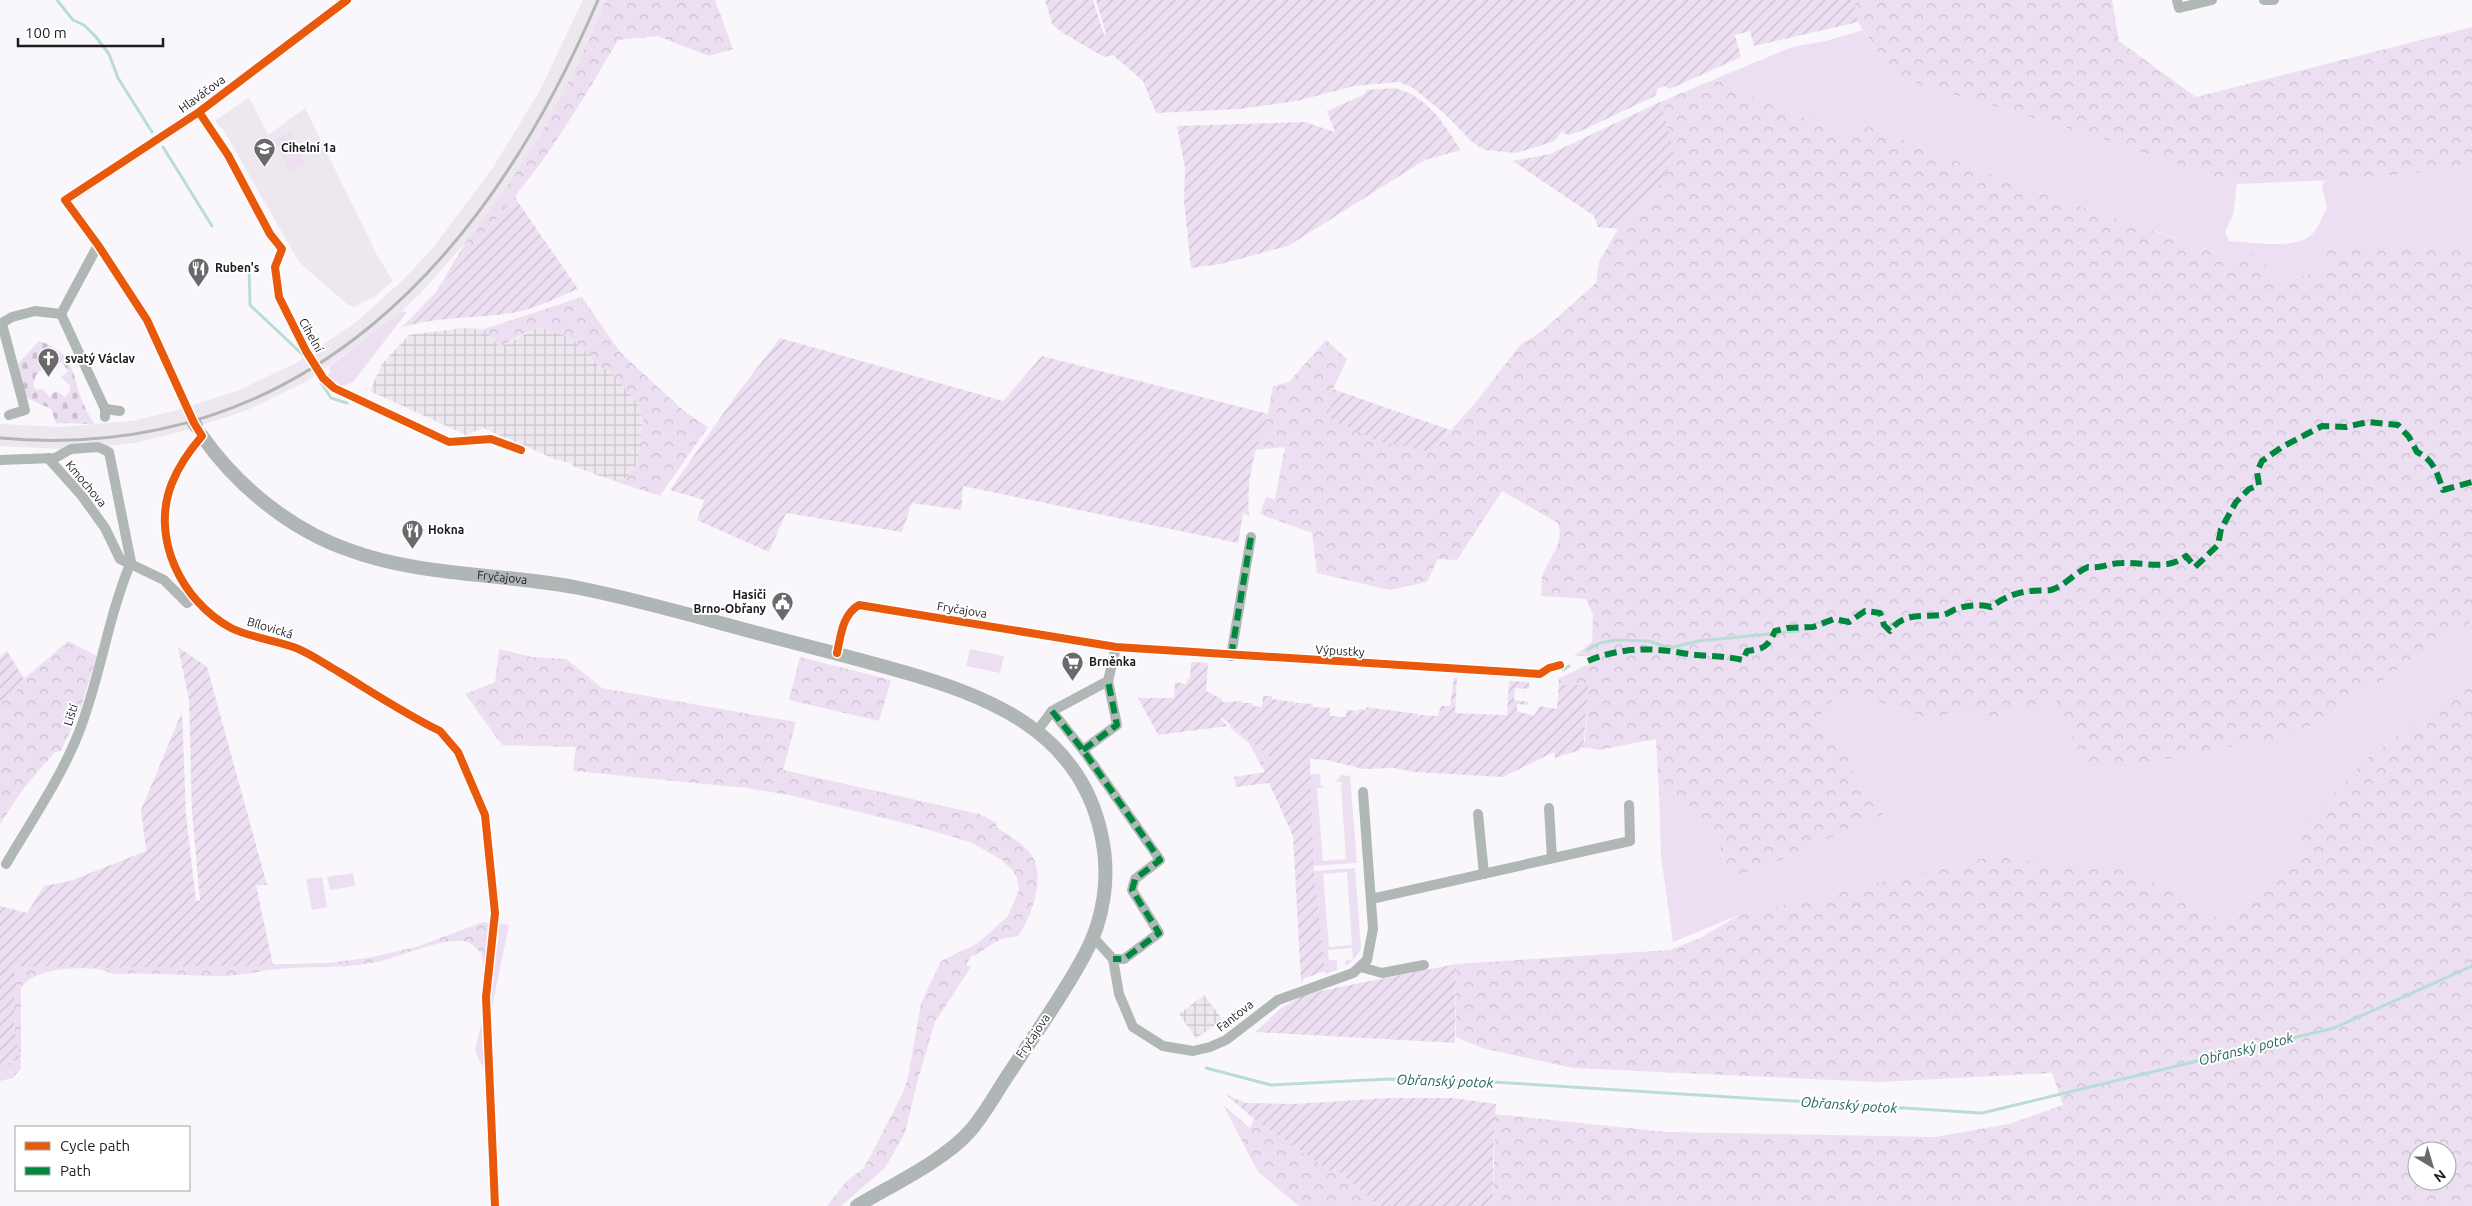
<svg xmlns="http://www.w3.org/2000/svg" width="2472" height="1206" viewBox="0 0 2472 1206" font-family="Ubuntu,sans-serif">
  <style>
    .built { fill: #ede7f0 }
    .industrial { fill: url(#industrial-grid) }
    .grass { fill: #ecdff2; fill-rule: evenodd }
    .forest { fill: url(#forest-crowns); fill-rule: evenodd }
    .cemetery { fill: url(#cemetery-stones); fill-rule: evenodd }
    .garden { fill: url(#garden-furrows) }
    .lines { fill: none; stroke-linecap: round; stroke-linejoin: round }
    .stream { stroke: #b9ddd5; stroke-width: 3 }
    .minor { stroke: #b0b7b5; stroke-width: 10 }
    .secondary { stroke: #afb6b5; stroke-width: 14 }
    .rail { stroke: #b3b6b6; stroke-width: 3 }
    .quiet { stroke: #00873e; stroke-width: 6; stroke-dasharray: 12 6; stroke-linecap: butt }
    .cycleway-casing { stroke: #fff; stroke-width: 11 }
    .cycleway { stroke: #e8590c; stroke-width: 8 }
    .labels { text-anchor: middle; stroke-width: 4; stroke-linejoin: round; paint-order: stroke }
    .street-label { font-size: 12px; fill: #1e1c1e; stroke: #fff }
    .poi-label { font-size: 12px; font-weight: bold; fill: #1e1c1e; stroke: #fff; text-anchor: start }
    .water-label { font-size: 14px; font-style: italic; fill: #216457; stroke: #fff }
  </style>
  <defs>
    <pattern id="industrial-grid" width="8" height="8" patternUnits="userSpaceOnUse" patternTransform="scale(1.25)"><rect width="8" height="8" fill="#ede7f0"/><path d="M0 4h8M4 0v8" fill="none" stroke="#cbc6cd"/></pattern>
    <pattern id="forest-crowns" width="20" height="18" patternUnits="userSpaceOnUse" patternTransform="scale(1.25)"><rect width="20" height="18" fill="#ecdff2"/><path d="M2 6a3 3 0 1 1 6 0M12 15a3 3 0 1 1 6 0" fill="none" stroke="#cabfcf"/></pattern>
    <pattern id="cemetery-stones" width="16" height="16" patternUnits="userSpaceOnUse" patternTransform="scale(1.25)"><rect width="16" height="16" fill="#ecdff2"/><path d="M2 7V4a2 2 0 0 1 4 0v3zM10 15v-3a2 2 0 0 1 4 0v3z" fill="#cabfcf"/></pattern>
    <pattern id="garden-furrows" width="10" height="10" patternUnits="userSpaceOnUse" patternTransform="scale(1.25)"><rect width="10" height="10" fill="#ecdff2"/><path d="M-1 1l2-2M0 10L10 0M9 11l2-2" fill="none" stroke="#cabfcf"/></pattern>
  </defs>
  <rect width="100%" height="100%" fill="#faf7fc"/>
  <g class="built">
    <path d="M583,0H606L575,69L541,134L510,182L465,243L419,295L390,322L306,382L245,411L187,430L135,443L97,447L61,449L0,446V424L60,427L132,421L181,409L237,391L296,363L356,322L404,279L431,250L492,169L539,92Z"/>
    <path d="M249,97L268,135L305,108L377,255L393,281L376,296L354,307L348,305L299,262L224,131L215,121Z"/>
  </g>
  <g class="industrial">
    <path d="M539,327L572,338L603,370L608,368L637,403L643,419L638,462L627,478L614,481L575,467L570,463L557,460L483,428L466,435L370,391L382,364L409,335L462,328L484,329L500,347Z"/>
    <path d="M1204,995L1223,1020L1196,1038L1179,1014Z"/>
  </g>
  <g class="grass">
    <path d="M1863,30L1894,77L2084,133L2237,184L2233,214L2225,232L2229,241C2249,242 2296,250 2311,235C2318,229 2323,215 2327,207L2322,187L2324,181L2472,168V249H2318L2329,268L2282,282L2254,255L2228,256L2026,188L1870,127L1843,132L1764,102L1715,79L1792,47L1826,41Z"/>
    <path d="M290,132L306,164L290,172L274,140Z"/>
    <path d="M402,311L407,312L353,382L341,387L325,376L331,372L329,367Z"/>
    <path d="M2472,621V680L2368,758L2306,849L2229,922L2049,864L1997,855L1739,915L1673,942L1661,856L1659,793L1715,831L1729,879L1786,858L1882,814L1858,783L1844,745L1816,722L1829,703L1853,693L1924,717L1972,712L1985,722L2055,697L2085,767L2116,769L2297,734L2329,715Z"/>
    <path d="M970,649L1004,656L1000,673L966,666Z"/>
    <path d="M1230,725L1275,760L1259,762L1249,743L1230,728Z"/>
    <path d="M1310,774H1320L1321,786L1327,787L1317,788L1323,861L1346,859L1341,786H1336L1342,785V782H1335L1341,775L1350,776L1357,863L1314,866Z"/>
    <path d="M1355,868L1361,949L1355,958L1345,967V961L1353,959L1352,948L1328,950L1329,960H1337V970L1325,974L1314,871ZM1347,872L1352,945L1329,947L1323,874Z"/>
    <path d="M353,873L355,886L330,890L327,877Z"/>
    <path d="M322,877L327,907L312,910L306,879Z"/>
    <path d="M496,923L509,925L492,1007L491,1023L500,1206L496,1174L489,1024V988Z"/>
    <path d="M481,953H489L483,998L493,1206L485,1079L484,1070L475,1051L481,1024L484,967Z"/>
  </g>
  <g class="forest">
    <path d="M606,0H715L733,49L709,56L657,36L618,40C586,94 555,148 515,196L518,202L506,207L436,292L465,243L510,182L541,134L575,69Z"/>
    <path d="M1854,0H2112L2119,41L2196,97L2472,27V168L2338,180L2237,184L2084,133L1894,77L1858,22Z"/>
    <path d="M1715,79L1764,102L1843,132L1870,127L2026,188L2227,256L2254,254L2282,282L2329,268L2317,249H2472V621L2329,715L2297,734L2116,769L2085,767L2055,698L1985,722L1972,712L1924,717L1853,693L1829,703L1816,722L1844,745L1858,783L1883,814L1786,858L1729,879L1715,831L1659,793L1656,739L1599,750L1581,747L1585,742L1587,710L1557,717L1559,678L1596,661L1594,656H1574L1592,642L1593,615L1586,599L1541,596C1542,590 1541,581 1542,576C1549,557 1565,544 1558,523L1502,491L1457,560L1438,559L1427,582L1390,590L1317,573L1312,533L1260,514L1266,497L1275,499L1285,447L1254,450L1268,414L1273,386L1289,382L1326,340L1347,359L1333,389L1329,418L1431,452L1476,402L1521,344L1541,332L1596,283L1599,262L1618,229L1654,193L1671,162L1670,142L1660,102Z"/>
    <path d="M582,297L620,352L685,412L708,427L660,496L614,481L627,478L638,462L643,419L637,403L608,369L603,370L572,338L539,327L519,336L500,347L484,329Z"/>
    <path d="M68,641L97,656L80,710L61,751L55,752L24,788L0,824V702L12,698L24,679Z"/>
    <path d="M499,649L532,657L566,659L602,688L796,722L783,770L979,814L997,823L996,827C1006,834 1022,842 1030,853C1047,875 1032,916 1018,936L1001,939L974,956L972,955L966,965L971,967L935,1022L917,1083L905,1133L885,1168L841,1206H827L846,1182L864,1168L902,1095L908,1077L921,1003L941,961L978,943L1008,916L1019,890L1017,878L1013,871L1002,860L970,842L912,825L789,795L746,788L573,771L576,747L502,745L465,694L495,682Z"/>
    <path d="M800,657L891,680L879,721L789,700Z"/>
    <path d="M2472,680V1206H1493L1495,1114L1666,1132L1935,1137L2009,1124L2063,1105L2052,1073L1879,1082L1573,1068L1482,1048L1456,1037V964L1670,950L1700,938L1739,915L1997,855L2049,864L2109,866L2153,882L2213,916L2229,922L2306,849L2298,830L2368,758ZM2417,1151H2447V1181H2417Z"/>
    <path d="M483,922L489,923V953L485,954C475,951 475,941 460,941C434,940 399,958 372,963C341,969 309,966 278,969C259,971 241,976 222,976C187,976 150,972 116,974C111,974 107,971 102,970C80,966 33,968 21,988V1068L13,1078L0,1081V1065L20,1059L14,1026V966L109,968L328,963L367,958L416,947Z"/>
    <path d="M1223,1105L1250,1128L1254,1119L1333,1173L1334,1168L1380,1206H1299L1258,1172Z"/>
  </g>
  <path class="cemetery" d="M39,341C72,352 71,367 80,395C83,405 89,415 94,424L56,423L51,409L25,397L17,365ZM53,360L58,364L62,362L68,371L61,377L70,386V391L65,397L56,391L49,397L43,389L37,390L33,386L36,375Z"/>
  <g class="garden">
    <path d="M1045,0H1093L1104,35L1106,34L1096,0H1854L1858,22L1754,46L1750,31L1735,35L1741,57L1670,89L1664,86L1658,88L1655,96L1581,131L1569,135L1561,132L1555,141L1516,153L1485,150L1472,142L1445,114L1413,88L1399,82L1354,86L1297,101L1240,109L1156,113L1143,81L1113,55L1104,57L1063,33L1052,24Z"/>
    <path d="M1395,88C1429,97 1443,123 1461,150L1425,160L1288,246L1221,264L1191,268L1184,201L1185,168L1177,126L1305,122L1335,132L1327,111L1363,95L1367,90Z"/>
    <path d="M1660,102C1665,119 1676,145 1670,163C1663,189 1637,210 1618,229L1598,227L1594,216L1513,161L1550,154Z"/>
    <path d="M518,202L578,289C558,297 537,308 517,312C479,319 439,316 402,327L436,292L506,207Z"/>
    <path d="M780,338L1003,401L1042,356L1268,414C1255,448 1246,479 1249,515L1243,514L1238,543L963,486L961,510L912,503L902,532L786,513L769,552L697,520L704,500L670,490L734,398Z"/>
    <path d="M1333,389L1450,430L1431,452L1378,441L1329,418Z"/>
    <path d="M178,647L207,667L267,885H256L273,965L109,968L14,966V1026L20,1059L0,1065V906L27,913L44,886L70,881L146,851L141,810L182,712L186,815L196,900L200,901L192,812L189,700Z"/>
    <path d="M7,651L24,679L12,698L0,702V657Z"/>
    <path d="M1191,662L1208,663L1206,691L1222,699V702L1242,701V703H1252L1253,706L1262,707L1263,696H1272V699L1294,702V707L1296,703L1313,704V707L1330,708V716L1346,717V710L1356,711L1357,716L1358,709L1366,710V707L1418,714V720L1420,715L1438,716L1441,706H1450L1454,678H1457L1455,713L1507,715L1509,681L1529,682V689L1515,688L1514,700L1529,702L1528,705L1517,704V711L1534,716L1539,706L1557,709L1559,685H1588L1584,742L1580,750L1555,758L1554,752L1503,777L1414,772L1394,768L1363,769L1327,760L1310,759L1314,871L1325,971L1305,978L1301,982L1293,836L1269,783L1236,787L1234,777L1265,772L1259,762L1274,760L1221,717V720L1228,726L1158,735L1138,698H1174L1175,682L1187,684V679H1190Z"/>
    <path d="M1456,964L1455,1043L1256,1032L1280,1009L1305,994Z"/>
    <path d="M1225,1094L1246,1103L1294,1104L1389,1098H1453L1496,1104L1493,1155V1206H1380L1334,1168L1333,1173L1254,1119Z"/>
  </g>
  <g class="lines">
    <g class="stream">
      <path d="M57,0L73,20L84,25L96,37L109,54L118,78L152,132"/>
      <path d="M163,147L212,226"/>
      <path d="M249,266L250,305L303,355"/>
      <path d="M320,381L331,398L347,403"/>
      <path d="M1587,650L1600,643L1616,640L1648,641L1670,648L1698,641L1799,631"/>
      <path d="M1563,670L1569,666"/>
      <path d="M1206,1068L1271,1085L1388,1079L1477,1081L1982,1113L2334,1028L2472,966"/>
    </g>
    <g class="minor">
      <path d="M2177,0L2179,8L2212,0"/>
      <path d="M2264,0H2274"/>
      <path d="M199,112L228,155L270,234L282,249L275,267L279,297L306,351L323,378L334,388L449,442L491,439L521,450"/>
      <path d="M65,200L199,112L347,0"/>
      <path d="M61,314L105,409V417"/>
      <path d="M61,314L98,245"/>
      <path d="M0,324L12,317L35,311L61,314"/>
      <path d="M2,324L25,410L9,415"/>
      <path d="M105,409L120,411"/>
      <path d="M202,436C190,450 179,465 172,483C150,537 181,601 231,628C252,638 275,640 296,648C311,654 325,664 339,672C372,692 405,714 440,731L458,752L485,815"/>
      <path d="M48,458L82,496L105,528L120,559L164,580L187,603L195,597"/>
      <path d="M0,460L55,458L71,449L98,447L109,452L131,562"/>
      <path d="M837,653C841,635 842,615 859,605L1116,647L1540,674L1549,668L1560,665"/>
      <path d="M1231,656L1251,537"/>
      <path d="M1052,711L1083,750L1160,860L1135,879L1132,890L1159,933L1124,959H1113L1094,938"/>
      <path d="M1038,730L1052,711L1108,681L1116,647"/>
      <path d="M1083,750L1117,725L1108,681"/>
      <path d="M1549,808L1552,858"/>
      <path d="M1478,814L1484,874"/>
      <path d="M6,864C30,823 59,781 77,737C100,681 107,619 131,562"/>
      <path d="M1371,899L1630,841L1629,805"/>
      <path d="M1113,959L1119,994L1133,1027L1163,1046L1193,1051L1210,1047L1226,1040L1278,1000L1353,973L1367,960L1373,929L1363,792"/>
      <path d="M1361,967L1382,973L1424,965"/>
    </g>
    <g class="secondary">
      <path d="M194,423L196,426"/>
      <path id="s1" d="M202,436C237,486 291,530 349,550C422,577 503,573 579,588C645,601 711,621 776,638C815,648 854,658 893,669C987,695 1081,730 1102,838C1110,877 1104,919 1085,954C1064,994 1037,1031 1012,1069C998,1089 986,1113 970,1131C945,1160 890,1186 857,1206"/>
    </g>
    <path class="rail" d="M0,438C303,465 488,257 598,0"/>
    <g class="quiet">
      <path d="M1231,656L1251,537"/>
      <path d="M1588,661C1618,648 1650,647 1682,653C1702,657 1723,655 1743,660L1747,651C1764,649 1768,647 1775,631L1787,628L1813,627L1834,619L1849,622L1865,611L1880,613L1884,625L1890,631C1903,612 1922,617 1942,615C1947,615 1952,610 1956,609C1967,605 1980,604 1991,607C2003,598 2016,592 2031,591C2037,590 2045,591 2051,590C2065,586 2074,573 2088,567C2099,569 2110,563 2122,563C2144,562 2168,571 2186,556L2195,567L2218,545L2221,529L2236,502L2249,489L2259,485L2257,472L2262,461L2282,447L2322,426L2346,427L2368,422L2398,425L2409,437L2417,452C2434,460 2437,473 2443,490L2472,482"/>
      <path d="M1052,711L1083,750L1160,860L1135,879L1132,890L1159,933L1124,959H1113"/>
      <path d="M1083,750L1117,725L1108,681"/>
    </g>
    <defs>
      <g id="cycleway">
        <path d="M347,0L199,112L65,200L98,245L147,320L194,423L202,436C190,450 179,465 172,483C150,537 181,601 231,628C252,638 275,640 296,648C311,654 325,664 339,672C372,692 405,714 440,731L458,752L485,815L495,913L486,997L495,1206"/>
        <path d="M199,112L228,155L270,234L282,249L275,267L279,297L306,351L323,378L334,388L449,442L491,439L521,450"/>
        <path d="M837,653C841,635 842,615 859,605L1116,647L1540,674L1549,668L1560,665"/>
      </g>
    </defs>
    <use href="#cycleway" class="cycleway-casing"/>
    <use href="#cycleway" class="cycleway"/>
  </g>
  <defs>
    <symbol id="school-pin" viewBox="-11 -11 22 30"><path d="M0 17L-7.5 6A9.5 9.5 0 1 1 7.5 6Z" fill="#6b696c" stroke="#fff"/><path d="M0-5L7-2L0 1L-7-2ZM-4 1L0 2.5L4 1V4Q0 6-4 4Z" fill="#fff"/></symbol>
    <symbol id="restaurant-pin" viewBox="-11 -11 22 30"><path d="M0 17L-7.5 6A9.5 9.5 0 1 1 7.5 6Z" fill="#6b696c" stroke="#fff"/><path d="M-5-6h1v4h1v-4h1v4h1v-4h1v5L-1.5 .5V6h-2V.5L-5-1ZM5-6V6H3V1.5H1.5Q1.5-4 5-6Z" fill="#fff"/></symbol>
    <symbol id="church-pin" viewBox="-11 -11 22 30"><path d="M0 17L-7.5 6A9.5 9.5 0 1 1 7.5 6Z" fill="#6b696c" stroke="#fff"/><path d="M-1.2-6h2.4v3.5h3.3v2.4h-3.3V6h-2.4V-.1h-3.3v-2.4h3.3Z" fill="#fff"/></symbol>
    <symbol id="civic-pin" viewBox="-11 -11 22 30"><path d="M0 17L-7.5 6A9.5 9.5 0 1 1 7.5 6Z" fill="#6b696c" stroke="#fff"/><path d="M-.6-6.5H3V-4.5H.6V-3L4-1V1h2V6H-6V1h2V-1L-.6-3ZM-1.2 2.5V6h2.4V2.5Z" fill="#fff"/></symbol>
    <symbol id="supermarket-pin" viewBox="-11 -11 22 30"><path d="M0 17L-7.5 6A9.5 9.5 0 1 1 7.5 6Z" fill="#6b696c" stroke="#fff"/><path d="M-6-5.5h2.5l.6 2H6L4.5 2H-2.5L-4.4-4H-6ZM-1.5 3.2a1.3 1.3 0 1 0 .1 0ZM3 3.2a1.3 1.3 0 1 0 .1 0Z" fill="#fff"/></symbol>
  </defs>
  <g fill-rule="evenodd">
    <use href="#school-pin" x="252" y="136" width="25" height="34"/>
    <use href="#restaurant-pin" x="186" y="256" width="25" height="34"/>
    <use href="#church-pin" x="36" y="346" width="25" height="34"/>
    <use href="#restaurant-pin" x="400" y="518" width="25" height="34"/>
    <use href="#civic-pin" x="770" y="590" width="25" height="34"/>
    <use href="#supermarket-pin" x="1060" y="650" width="25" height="34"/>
  </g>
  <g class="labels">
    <g class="street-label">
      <text transform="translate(202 94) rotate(-36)" y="4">Hlaváčova</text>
      <text transform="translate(311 335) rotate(61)" y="4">Cihelní</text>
      <text transform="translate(86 484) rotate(50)" y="4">Kmochova</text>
      <text dy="4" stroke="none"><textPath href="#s1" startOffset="345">Fryčajova</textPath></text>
      <text transform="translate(962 610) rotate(9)" y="4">Fryčajova</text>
      <text transform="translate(270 628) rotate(17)" y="4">Bílovická</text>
      <text transform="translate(1340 651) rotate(3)" y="4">Výpustky</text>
      <text transform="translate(71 715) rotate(-72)" y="4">Liští</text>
      <text transform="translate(1235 1016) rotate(-38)" y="4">Fantova</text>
      <text transform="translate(1033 1036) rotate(-56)" y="4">Fryčajova</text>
    </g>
    <g class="poi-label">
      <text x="281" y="152">Cihelní 1a</text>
      <text x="215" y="272">Ruben's</text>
      <text x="65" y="363">svatý Václav</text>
      <text x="428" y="534">Hokna</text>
      <text x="766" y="599" text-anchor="end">Hasiči<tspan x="766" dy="14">Brno-Obřany</tspan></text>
      <text x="1089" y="666">Brněnka</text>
    </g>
    <g class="water-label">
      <text transform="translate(2246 1049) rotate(-14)" y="5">Obřanský potok</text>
      <text transform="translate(1445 1081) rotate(2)" y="5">Obřanský potok</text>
      <text transform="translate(1849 1105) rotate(4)" y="5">Obřanský potok</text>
    </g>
  </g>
  <rect x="15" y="1126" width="175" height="65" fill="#ffffff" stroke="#a5a4a5"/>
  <rect x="25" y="1142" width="25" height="8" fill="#e8590c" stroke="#a5a4a5"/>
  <text x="60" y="1151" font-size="15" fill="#1e1c1e">Cycle path</text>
  <rect x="25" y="1167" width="25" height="8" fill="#00873e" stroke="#a5a4a5"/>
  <text x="60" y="1176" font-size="15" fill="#1e1c1e">Path</text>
  <g transform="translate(2432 1166) rotate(142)"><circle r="24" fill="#ffffff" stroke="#a5a4a5"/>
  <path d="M0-4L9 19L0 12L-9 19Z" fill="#6b696c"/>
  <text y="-8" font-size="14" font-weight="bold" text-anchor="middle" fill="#1e1c1e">N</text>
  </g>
  <path d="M18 38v8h145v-8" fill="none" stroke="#1e1c1e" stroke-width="2.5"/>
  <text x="25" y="38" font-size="15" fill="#1e1c1e" stroke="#ffffff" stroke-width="4" paint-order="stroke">100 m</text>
</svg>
